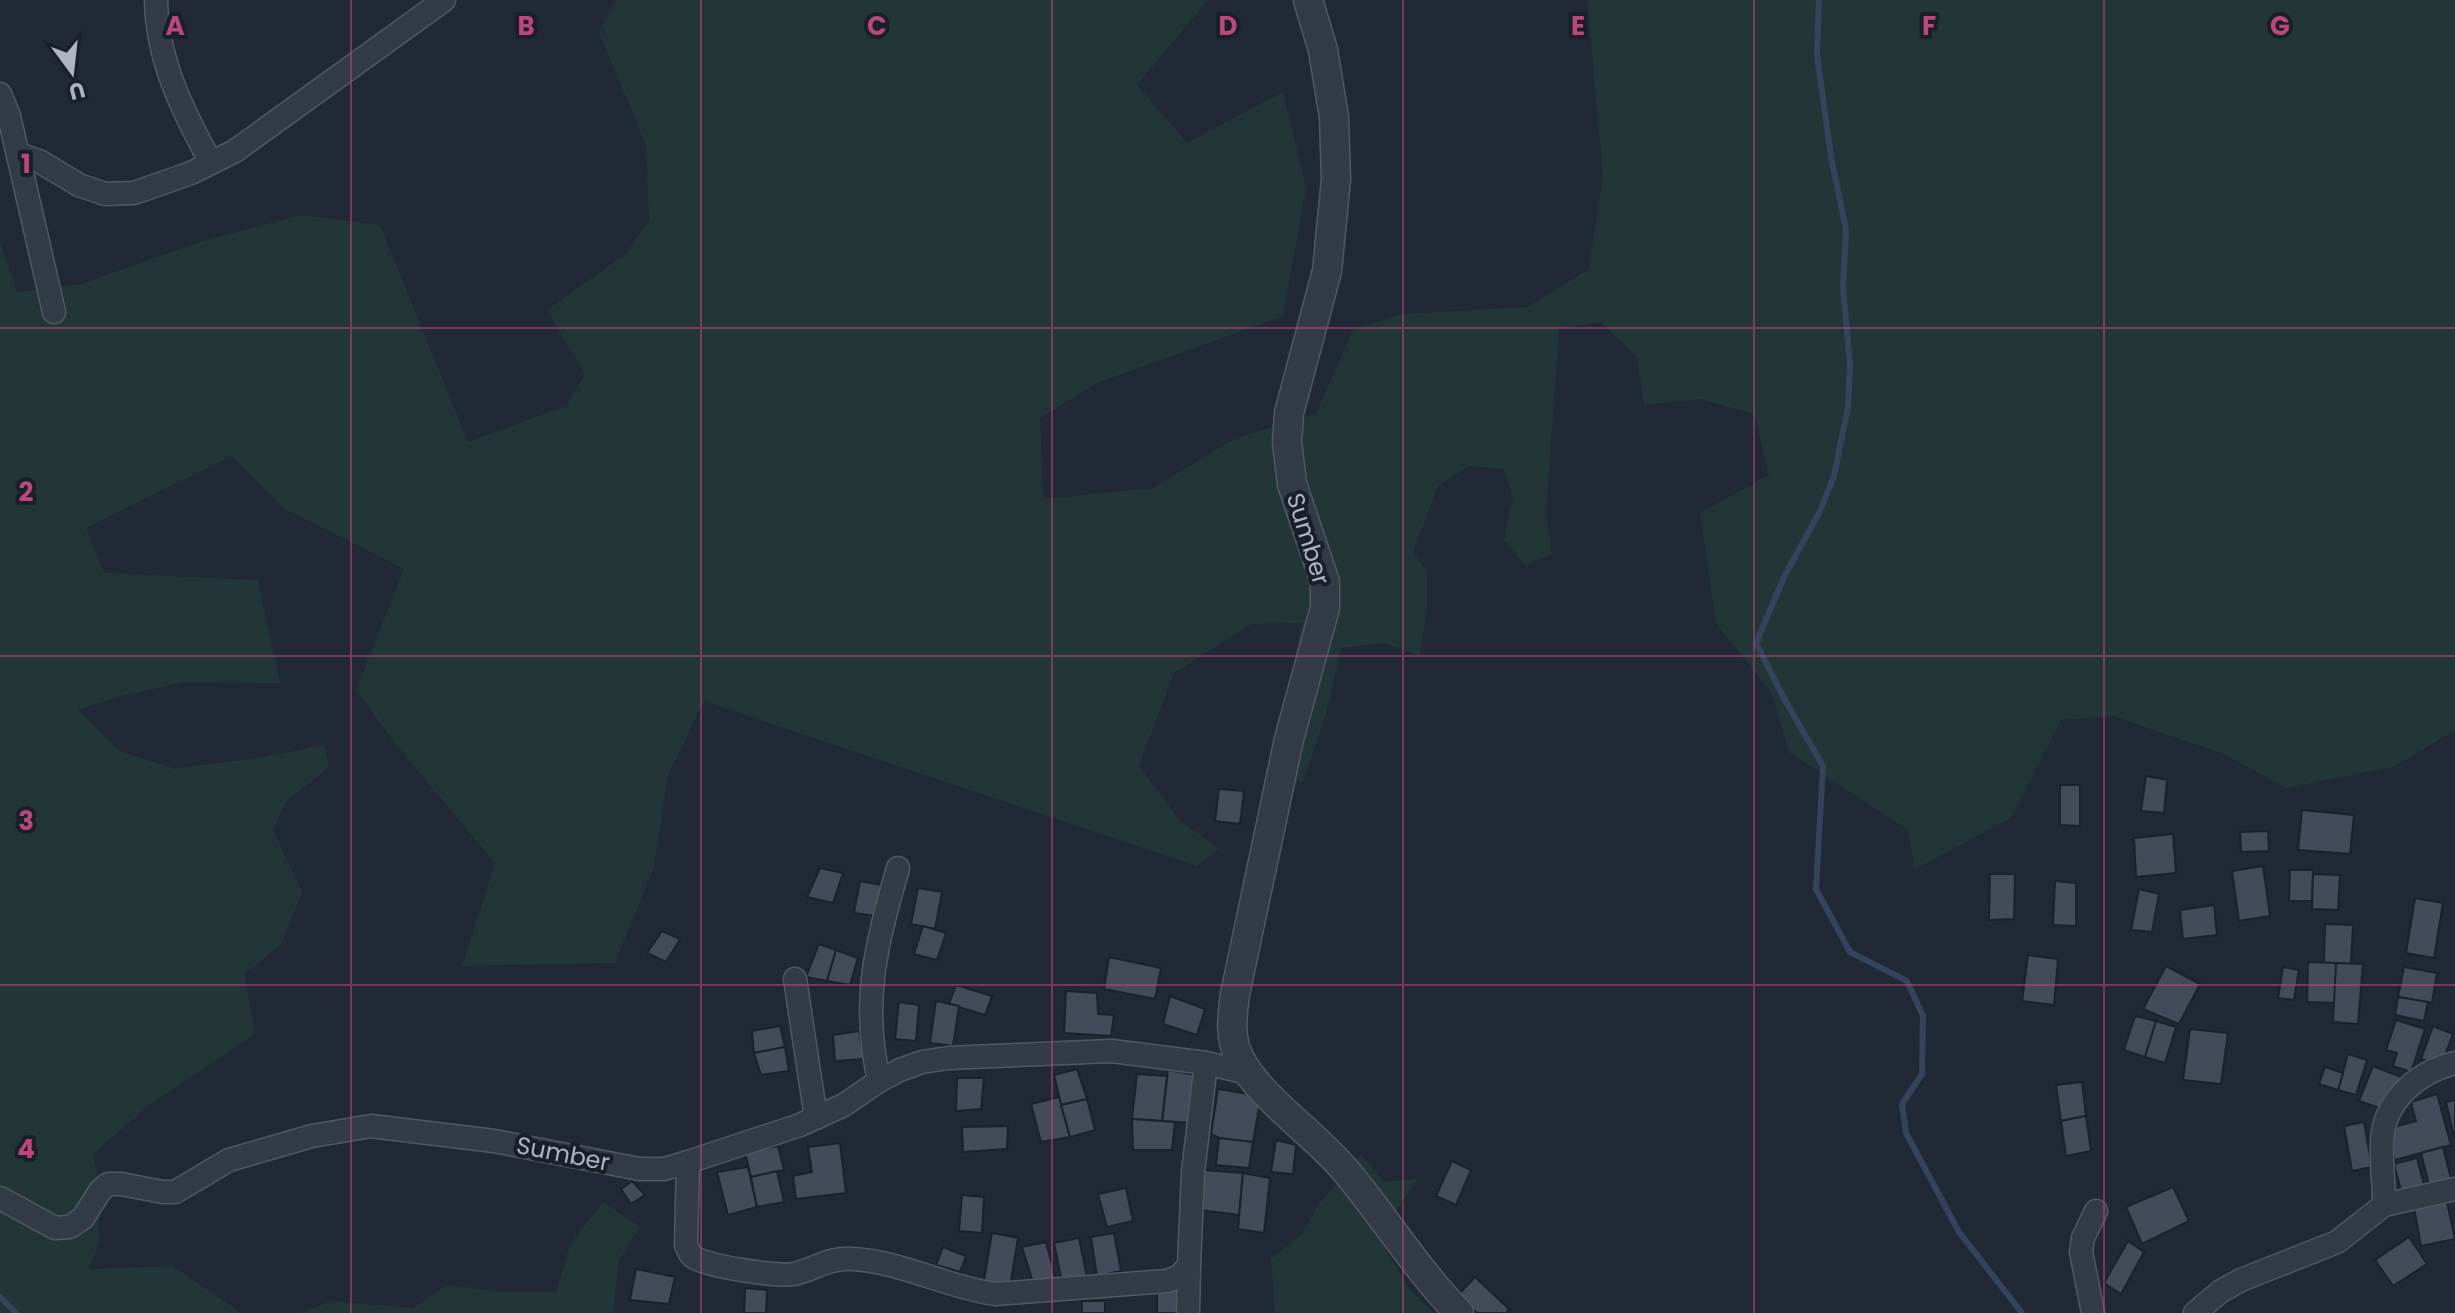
<svg xmlns="http://www.w3.org/2000/svg" width="2455" height="1313" viewBox="0 0 2455 1313" font-family="Poppins,sans-serif">
  <style>
    .green { fill: #233637 }
    .lines { fill: none; stroke-linecap: round; stroke-linejoin: round }
    .stream { stroke: #34445d; stroke-width: 6 }
    .building { fill: #414b5a; stroke: #1b222c; stroke-width: 2 }
    .minor-casing { stroke: #515864; stroke-width: 25 }
    .tertiary-casing { stroke: #515864; stroke-width: 31 }
    .minor { stroke: #333b46; stroke-width: 22 }
    .tertiary { stroke: #333b46; stroke-width: 28 }
    .grid { fill: none; stroke: #bc477a; stroke-width: 2; stroke-opacity: 0.55 }
    .labels { text-anchor: middle; stroke-width: 8; stroke-linejoin: round; paint-order: stroke }
    .street-label { font-size: 24px; fill: #adb5c3; stroke: #19202a }
    .grid-label { font-size: 26px; text-anchor: middle; font-weight: bold; fill: #bc477a; stroke: #19202a; stroke-width: 8; stroke-linejoin: round; paint-order: stroke }
  </style>
  <rect width="100%" height="100%" fill="#202935"/>
  <g class="green">
    <path d="M616,0H1208L1137,85L1187,143L1283,92L1306,188L1283,316L1097,383L1040,418L1043,499L1153,488L1236,438L1316,414L1353,330L1402,314L1528,307L1589,269L1603,175L1587,0H2455V730L2394,767L2286,788L2224,754L2113,716L2061,720L2011,818L1915,869L1908,830L1789,752L1772,694L1716,623L1700,513L1769,475L1754,414L1700,399L1644,405L1637,357L1600,322L1559,329L1546,513L1552,554L1525,565L1504,540L1513,498L1504,469L1469,466L1438,486L1413,553L1427,571V607L1420,656L1384,643L1341,648L1326,714L1303,782L1270,780L1302,623L1251,624L1174,673L1139,766L1180,821L1220,849L1197,866L704,701L668,775L654,867L615,963L462,966L495,863L398,747L356,690L404,569L283,508L232,456L86,528L104,573L258,580L280,683L184,682L117,697L78,710L120,751L175,769L263,757L324,745L329,767L286,802L273,830L302,892L281,945L244,974L255,1034L152,1103L93,1154L97,1170L99,1244L88,1269L173,1266L241,1313H0V243L18,292L81,284L203,241L301,215L380,225L468,442L566,406L585,374L547,310L626,254L649,220L646,145L599,32Z"/>
    <path d="M1361,1155L1385,1182L1418,1179L1378,1237L1410,1290L1434,1313H1275L1271,1259L1302,1234L1319,1204Z"/>
    <path d="M603,1202L640,1227L619,1259L613,1313H300L332,1301L413,1308L447,1285L504,1292H556L570,1245Z"/>
  </g>
  <g class="lines">
    <g class="stream">
      <path d="M1819,0L1817,55L1831,157L1846,230L1843,288L1850,366L1848,407L1834,476L1820,511L1785,575L1756,643L1786,702L1823,766L1816,889L1850,952L1907,981L1923,1016L1922,1074L1902,1104L1906,1133L1959,1232L2022,1313"/>
      <path d="M0,1297L16,1313"/>
    </g>
  </g>
  <g class="building">
    <path d="M2146,776L2167,780L2164,813L2141,811Z"/>
    <path d="M2060,785H2080V826L2060,825Z"/>
    <path d="M1219,789L1244,791L1240,824L1215,821Z"/>
    <path d="M2302,810L2354,815L2350,854L2298,850Z"/>
    <path d="M2268,831L2269,851L2241,852L2240,832Z"/>
    <path d="M2173,834L2176,873L2136,877L2134,838Z"/>
    <path d="M2263,866L2270,916L2239,921L2232,871Z"/>
    <path d="M820,868L843,873L833,903L807,897Z"/>
    <path d="M2290,870H2313L2312,901H2289Z"/>
    <path d="M1990,874H2015L2014,919L1989,920Z"/>
    <path d="M2313,874L2340,875L2338,910L2312,909Z"/>
    <path d="M860,881L882,885L876,916L854,913Z"/>
    <path d="M2055,881L2076,883V926L2053,925Z"/>
    <path d="M918,888L942,892L935,929L911,924Z"/>
    <path d="M2139,889L2159,894L2152,932L2131,930Z"/>
    <path d="M2415,898L2443,903L2434,958L2406,953Z"/>
    <path d="M2214,905L2217,935L2183,939L2180,910Z"/>
    <path d="M2325,924L2353,925L2351,964L2324,963Z"/>
    <path d="M923,926L946,933L937,960L914,954Z"/>
    <path d="M662,931L680,939L666,962L647,953Z"/>
    <path d="M819,944L836,950L827,981L806,977Z"/>
    <path d="M836,950L858,958L850,985L827,981Z"/>
    <path d="M2028,955L2058,959L2054,1005L2022,1001Z"/>
    <path d="M1109,957L1161,968L1155,999L1104,989Z"/>
    <path d="M2308,962L2336,963V1003L2307,1002Z"/>
    <path d="M2336,963L2363,964L2358,1024L2333,1022Z"/>
    <path d="M2166,966L2200,984L2179,1024L2143,1009Z"/>
    <path d="M2283,967L2299,970L2294,1000L2278,998Z"/>
    <path d="M2404,967L2437,973L2432,1003L2398,997Z"/>
    <path d="M956,985L992,996L985,1015L949,1004Z"/>
    <path d="M1066,991L1097,993L1098,1014L1114,1015L1111,1036L1064,1033Z"/>
    <path d="M1170,996L1205,1009L1197,1035L1163,1024Z"/>
    <path d="M2398,997L2428,1002L2424,1021L2395,1015Z"/>
    <path d="M936,1001L959,1006L953,1046L930,1043Z"/>
    <path d="M899,1002L919,1005L916,1041L895,1039Z"/>
    <path d="M2135,1016L2156,1021L2145,1057L2124,1050Z"/>
    <path d="M2396,1020L2425,1029L2411,1072L2393,1066L2397,1053L2386,1050Z"/>
    <path d="M2156,1021L2176,1027L2165,1063L2145,1057Z"/>
    <path d="M780,1026L785,1047L754,1053L752,1031Z"/>
    <path d="M2433,1026L2453,1034L2441,1066L2421,1059Z"/>
    <path d="M2190,1029L2228,1033L2221,1084L2183,1080Z"/>
    <path d="M859,1031L864,1059L835,1061L833,1035Z"/>
    <path d="M785,1047L789,1071L761,1075L754,1053Z"/>
    <path d="M2348,1054L2367,1060L2356,1095L2338,1090Z"/>
    <path d="M2373,1066L2401,1077L2388,1111L2359,1101Z"/>
    <path d="M2325,1067L2343,1073L2338,1090L2319,1084Z"/>
    <path d="M1077,1069L1087,1099L1061,1105L1054,1075Z"/>
    <path d="M1168,1070L1196,1075L1192,1123L1162,1121Z"/>
    <path d="M1137,1074L1167,1076L1162,1121L1132,1119Z"/>
    <path d="M957,1078H984L981,1109L956,1111Z"/>
    <path d="M2082,1082L2086,1116L2061,1121L2056,1085Z"/>
    <path d="M1218,1089L1261,1096L1253,1142L1219,1138L1211,1134Z"/>
    <path d="M2437,1094L2451,1145L2395,1160L2386,1129L2416,1121L2411,1102Z"/>
    <path d="M1059,1097L1070,1137L1041,1142L1031,1104Z"/>
    <path d="M1087,1099L1095,1130L1070,1137L1061,1105Z"/>
    <path d="M2455,1100V1137H2454L2446,1102Z"/>
    <path d="M2086,1116L2091,1151L2066,1156L2061,1121Z"/>
    <path d="M1132,1119L1175,1122L1172,1150H1133Z"/>
    <path d="M2364,1122L2372,1167L2352,1171L2344,1126Z"/>
    <path d="M1008,1126L1007,1149L963,1152L962,1127Z"/>
    <path d="M1219,1138L1253,1142L1249,1168L1216,1165Z"/>
    <path d="M1276,1140L1296,1145L1293,1174L1271,1172Z"/>
    <path d="M840,1143L846,1193L796,1199L793,1176L812,1172L808,1147Z"/>
    <path d="M778,1146L784,1170L751,1177L745,1152Z"/>
    <path d="M2443,1147L2452,1183L2430,1189L2421,1153Z"/>
    <path d="M2417,1158L2426,1192L2403,1198L2394,1164Z"/>
    <path d="M1452,1161L1471,1170L1456,1205L1436,1196Z"/>
    <path d="M748,1167L757,1207L728,1215L717,1172Z"/>
    <path d="M1203,1170L1243,1173L1239,1215L1200,1210Z"/>
    <path d="M777,1171L784,1202L757,1207L751,1177Z"/>
    <path d="M1243,1173L1270,1178L1264,1233L1238,1229Z"/>
    <path d="M632,1181L645,1195L631,1204L621,1189Z"/>
    <path d="M2173,1187L2189,1221L2142,1244L2126,1207Z"/>
    <path d="M1126,1188L1133,1221L1107,1227L1098,1194Z"/>
    <path d="M962,1195L984,1197L982,1233L959,1231Z"/>
    <path d="M2447,1202L2455,1239L2421,1246L2414,1208Z"/>
    <path d="M992,1233L1018,1238L1010,1287L983,1286Z"/>
    <path d="M1114,1233L1121,1271L1097,1276L1091,1237Z"/>
    <path d="M2409,1237L2427,1264L2393,1286L2375,1260Z"/>
    <path d="M1079,1238L1087,1277L1062,1282L1054,1243Z"/>
    <path d="M2128,1241L2144,1252L2121,1294L2104,1283Z"/>
    <path d="M1046,1242L1056,1280L1034,1286L1022,1247Z"/>
    <path d="M943,1247L966,1256L960,1272L936,1265Z"/>
    <path d="M636,1269L675,1277L669,1304L630,1300Z"/>
    <path d="M1475,1277L1509,1309L1506,1313H1477L1458,1295Z"/>
    <path d="M745,1288L767,1290L766,1313H744Z"/>
    <path d="M1157,1289L1180,1290L1181,1313H1157Z"/>
    <rect x="1082" y="1301" width="23" height="12"/>
  </g>
  <g class="lines">
    <defs>
      <g id="minor">
        <path d="M156,0C157,61 183,111 211,163"/>
        <path d="M0,94L9,116L54,312"/>
        <path d="M18,154L39,161L79,185L105,194L134,193L191,173L235,151L444,0"/>
        <path d="M795,979L816,1118"/>
        <path d="M879,1081C861,1001 876,946 898,868"/>
        <path d="M688,1162L686,1245C688,1249 689,1253 692,1256C703,1266 778,1277 794,1274C815,1269 830,1257 853,1259C903,1262 946,1287 995,1294L1167,1281L1180,1276L1189,1265L1193,1172L1206,1063"/>
        <path d="M0,1198L55,1228L70,1227L83,1218L100,1191L108,1184H121L163,1192H175L229,1160L312,1136L371,1126L494,1141L640,1169H664L688,1162L800,1125L844,1105L879,1081L900,1070L922,1062L948,1058L1112,1051L1206,1063L1248,1073"/>
        <path d="M2384,1205C2384,1184 2381,1162 2382,1141C2384,1100 2418,1072 2455,1063"/>
        <path d="M1188,1313L1189,1265"/>
        <path d="M2093,1313L2081,1252L2083,1238L2096,1211"/>
        <path d="M2195,1313L2221,1291L2241,1280L2337,1242L2384,1205L2455,1189"/>
      </g>
      <path id="tertiary" d="M1308,0L1323,50L1334,117L1336,179L1327,271L1289,413L1287,442L1292,484L1325,582V608L1289,739L1235,994C1232,1017 1229,1038 1240,1059C1260,1098 1315,1134 1345,1170C1384,1216 1416,1269 1459,1313"/>
    </defs>
    <use href="#minor" class="minor-casing"/>
    <use href="#tertiary" class="tertiary-casing"/>
    <use href="#minor" class="minor"/>
    <use href="#tertiary" class="tertiary"/>
  </g>
  <path class="grid" d="M351,0V1313M701,0V1313M1052,0V1313M1403,0V1313M1754,0V1313M2104,0V1313M0,328H2455M0,656H2455M0,985H2455"/>
  <g class="labels">
    <g class="street-label">
      <text transform="translate(1308 539) rotate(73)" y="8">Sumber</text>
      <text transform="translate(563 1154) rotate(11)" y="8">Sumber</text>
    </g>
  </g>
  <g class="grid-label">
    <text x="175" y="35">A</text>
    <text x="526" y="35">B</text>
    <text x="877" y="35">C</text>
    <text x="1228" y="35">D</text>
    <text x="1578" y="35">E</text>
    <text x="1929" y="35">F</text>
    <text x="2280" y="35">G</text>
    <text x="26" y="173">1</text>
    <text x="26" y="501">2</text>
    <text x="26" y="830">3</text>
    <text x="26" y="1158">4</text>
  </g>
  <g transform="translate(72 72) rotate(165)" stroke="#19202a" stroke-width="6" paint-order="stroke">
  <path d="M0-6L14 30L0 20L-14 30Z" fill="#adb5c3"/>
  <text y="-12" font-size="22" font-weight="bold" text-anchor="middle" fill="#adb5c3">U</text>
  </g>
</svg>
